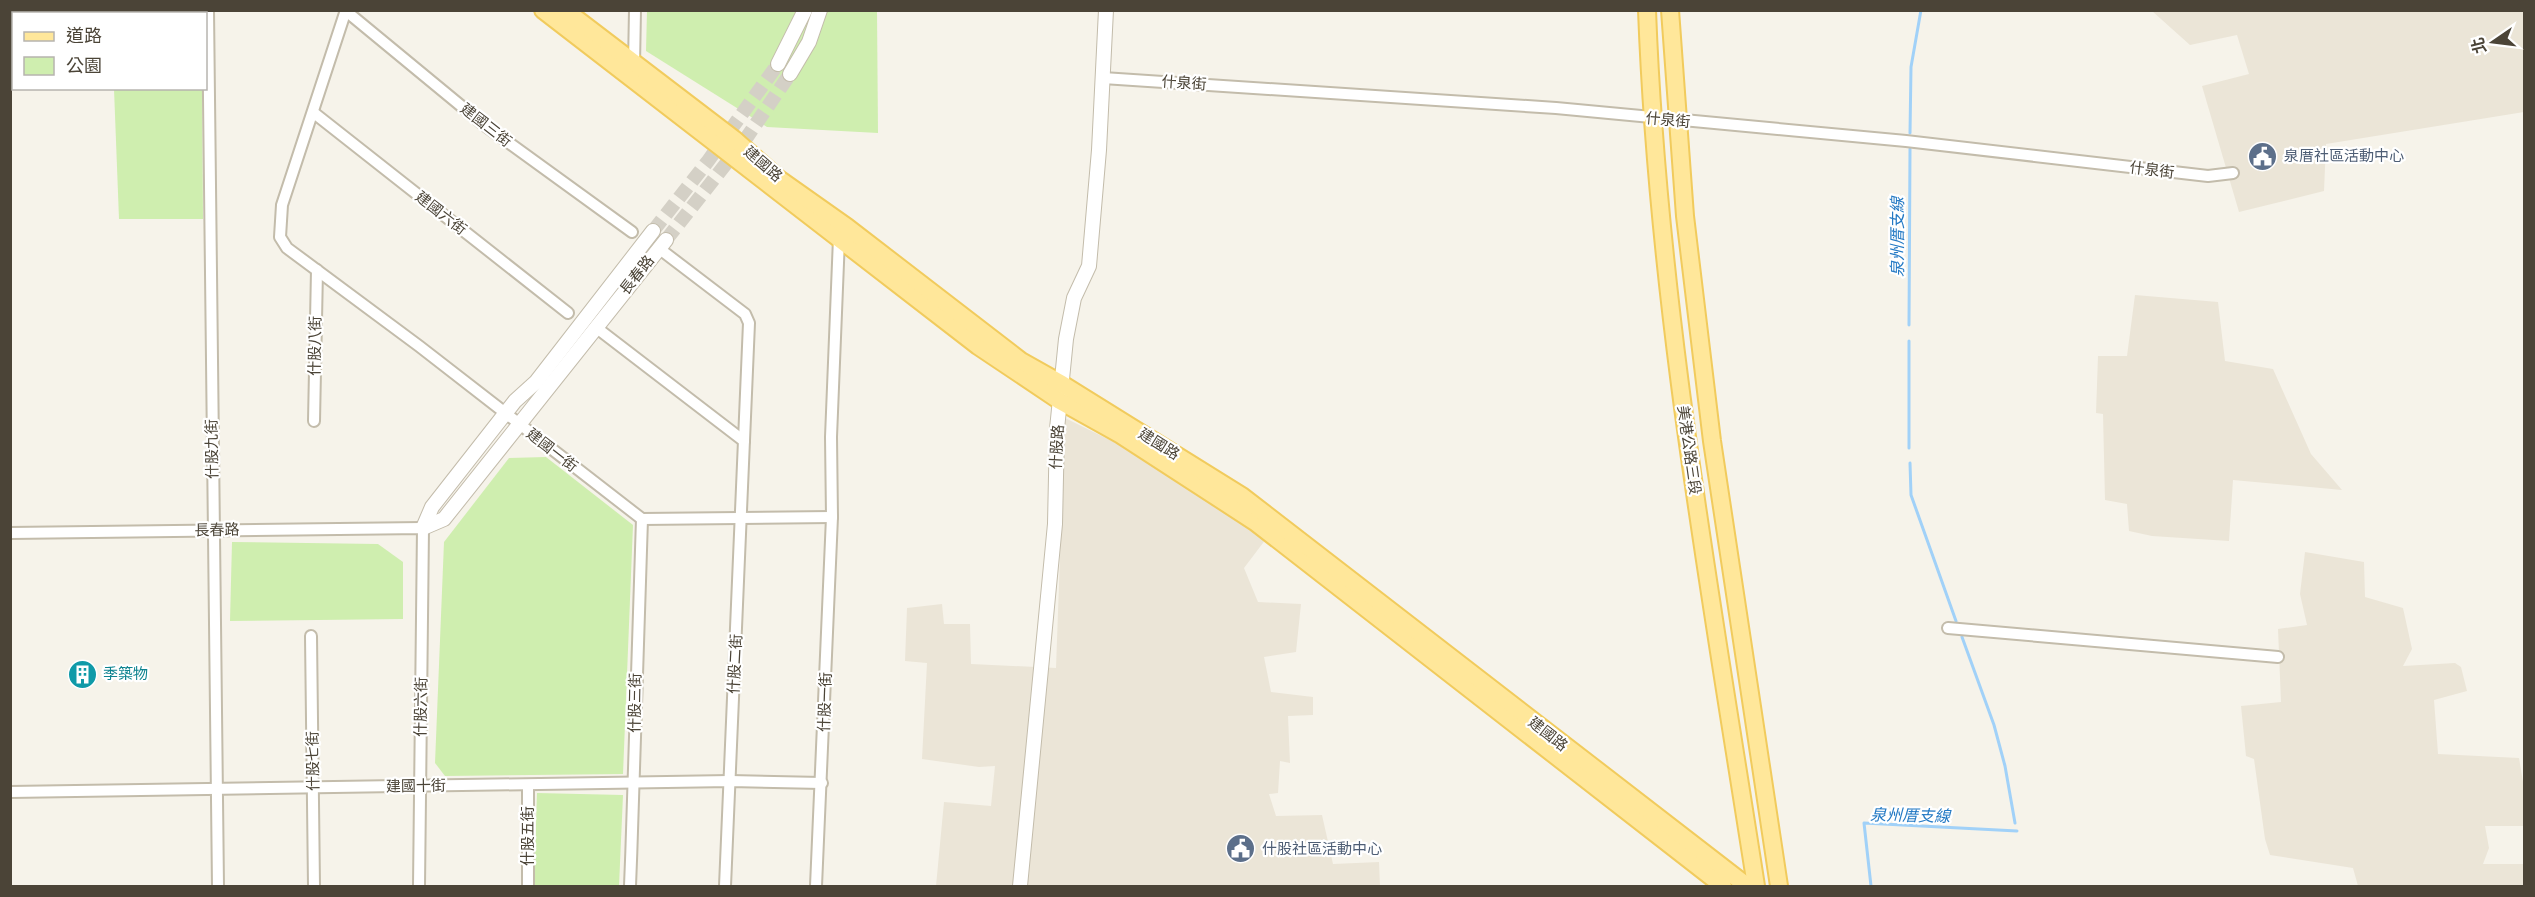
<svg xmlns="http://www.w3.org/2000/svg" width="2535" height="897" viewBox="0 0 2535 897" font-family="Lato,'Noto Sans TC',sans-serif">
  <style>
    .residential { fill: #ebe5d7 }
    .green { fill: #cfeeaf }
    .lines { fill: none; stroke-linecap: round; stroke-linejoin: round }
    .stream { stroke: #a1d1f8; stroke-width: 3 }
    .tertiary-tunnel { stroke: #d4d0c6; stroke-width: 14; stroke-dasharray: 14 7; stroke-linecap: butt }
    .minor-casing { stroke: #c3bcab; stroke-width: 14 }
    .tertiary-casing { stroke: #c3bcab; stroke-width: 16 }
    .primary-casing { stroke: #f1cb5d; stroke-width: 20 }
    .minor { stroke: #fff; stroke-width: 10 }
    .tertiary { stroke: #fff; stroke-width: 14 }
    .primary { stroke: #ffe79a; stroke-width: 16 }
    .labels { text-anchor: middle; stroke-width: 4.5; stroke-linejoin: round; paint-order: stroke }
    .street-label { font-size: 15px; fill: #4b4437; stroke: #fff }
    .service-label { font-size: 15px; fill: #4e5e75; stroke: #fff; text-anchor: start }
    .culture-label { font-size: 15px; fill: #0d838f; stroke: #fff; text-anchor: start }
    .water-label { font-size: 16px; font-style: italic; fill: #2379c4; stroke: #fff }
  </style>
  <rect width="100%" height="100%" fill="#f6f3ea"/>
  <g class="residential">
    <path d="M2152,11H2524V112L2326,144L2324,191L2239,212L2202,86L2249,74L2237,35L2190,45Z"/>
    <path d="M2135,295L2218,302L2225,361L2273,369L2311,454L2342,490L2233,480L2229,541L2152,536L2129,531L2127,504L2105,500L2103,414L2096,413L2098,356H2127Z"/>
    <path d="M1065,418L1118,444L1266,539L1244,568L1258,602L1301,604L1296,652L1264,657L1271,692L1313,697V715L1288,716L1290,763L1280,761L1278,793L1269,794L1276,816L1322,815L1333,864L1379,862L1380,886H936L944,802L991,806L995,766L979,767L922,759L927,663L905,661L907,608L942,604L944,624H970L971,664L1056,668Z"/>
    <path d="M2305,552L2364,562L2365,597L2403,608L2412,649L2403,666L2455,663L2461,667L2467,691L2434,700L2438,754L2519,758L2524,788V826H2485L2489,848L2483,864H2524V886H2358L2353,868L2270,855L2265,839L2254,759L2246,756L2241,706L2281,702L2278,629L2307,625L2300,594Z"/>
  </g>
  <g class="green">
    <path d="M647,11H877L878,133L767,127L646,51Z"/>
    <path d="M114,89H202L203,219H119Z"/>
    <path d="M546,457L633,525L623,774L445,776L435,763L444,542L509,458Z"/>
    <path d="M232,542L378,544L403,562V619L230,621Z"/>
    <path d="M537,793L623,795L619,886H534Z"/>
  </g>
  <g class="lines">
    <g class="stream">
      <path d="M1910,133L1911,67L1921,10"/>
      <path d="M1909,325L1910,149"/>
      <path d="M1909,448V341"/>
      <path d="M1910,463L1911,495L1956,621"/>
      <path d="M1962,637L1994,725L2005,766L2015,823"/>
      <path d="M1871,886L1864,823L2017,831"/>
    </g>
    <g class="tertiary-tunnel">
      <path d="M653,231L708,161L778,64"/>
      <path d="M666,240L747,137L790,74"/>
    </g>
    <defs>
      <g id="minor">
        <path d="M208,10L218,886"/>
        <path d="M346,10L282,205L280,237L287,248L419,346L642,519L832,517"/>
        <path d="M346,11L483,124L632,232"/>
        <path d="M634,64L635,10"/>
        <path d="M1103,78L1556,108L1906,141L2208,176L2233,173"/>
        <path d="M314,113L568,313"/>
        <path d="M665,253L745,314L749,323L725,886"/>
        <path d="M602,332L744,441"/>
        <path d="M314,421L317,270"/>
        <path d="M10,533L423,528L419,886"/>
        <path d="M1948,628L2278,657"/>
        <path d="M311,636L314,886"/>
        <path d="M10,792L730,781L822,783"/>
        <path d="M528,886V785"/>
        <path d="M630,886C635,764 637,642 642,519"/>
        <path d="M816,886L832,517L831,437L839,238"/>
      </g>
      <g id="tertiary">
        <path d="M778,64L805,10"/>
        <path d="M790,74L809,42L820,10"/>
        <path d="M423,528L444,519L666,240"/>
        <path d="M423,528L432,507L515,401L536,382L653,231"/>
        <path d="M1020,886L1055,524L1057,429L1066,339L1074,298L1089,266L1099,150L1106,10"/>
      </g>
      <g id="primary">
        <path d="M543,10L978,346L1060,401L1121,435L1255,522L1723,886"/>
        <path d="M565,10L734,139L779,179L847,227L1021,361L1062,384L1242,496L1747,886"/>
        <path d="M1647,10C1658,305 1711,596 1756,886"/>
        <path d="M1670,10L1685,216L1712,441L1779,886"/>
      </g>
    </defs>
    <use href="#minor" class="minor-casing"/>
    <use href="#tertiary" class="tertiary-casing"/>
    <use href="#primary" class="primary-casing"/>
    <use href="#minor" class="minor"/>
    <use href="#tertiary" class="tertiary"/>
    <use href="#primary" class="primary"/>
  </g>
  <defs>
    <symbol id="civic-disc" viewBox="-11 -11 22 22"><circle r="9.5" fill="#5c6f8a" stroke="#fff"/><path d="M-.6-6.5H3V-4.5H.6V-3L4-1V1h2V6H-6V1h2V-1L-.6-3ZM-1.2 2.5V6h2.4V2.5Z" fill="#fff"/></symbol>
    <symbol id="building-disc" viewBox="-11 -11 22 22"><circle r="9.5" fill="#0f9aa8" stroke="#fff"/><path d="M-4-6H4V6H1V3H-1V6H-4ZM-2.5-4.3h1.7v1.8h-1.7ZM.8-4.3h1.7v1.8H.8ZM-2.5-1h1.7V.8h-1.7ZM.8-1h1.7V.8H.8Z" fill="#fff"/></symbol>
  </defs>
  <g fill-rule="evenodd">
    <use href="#civic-disc" x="2246" y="140" width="33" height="33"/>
    <use href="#building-disc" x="66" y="658" width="33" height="33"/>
    <use href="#civic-disc" x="1224" y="832" width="33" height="33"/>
  </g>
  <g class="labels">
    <g class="street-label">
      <text transform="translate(1184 83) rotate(4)" y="5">什泉街</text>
      <text transform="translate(1668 120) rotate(5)" y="5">什泉街</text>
      <text transform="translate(486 125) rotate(38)" y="5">建國三街</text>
      <text transform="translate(763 164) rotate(41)" y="5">建國路</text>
      <text transform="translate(2152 170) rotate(7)" y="5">什泉街</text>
      <text transform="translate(441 213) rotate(38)" y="5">建國六街</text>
      <text transform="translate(637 275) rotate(-52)" y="5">長春路</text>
      <text transform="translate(315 346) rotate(-89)" y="5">什股八街</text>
      <text transform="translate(1159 444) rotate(32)" y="5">建國路</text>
      <text transform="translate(1057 447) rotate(-87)" y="5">什股路</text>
      <text transform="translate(212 449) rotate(-91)" y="5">什股九街</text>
      <text transform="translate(552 450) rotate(38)" y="5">建國一街</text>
      <text transform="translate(1689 450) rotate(82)" y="5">美港公路三段</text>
      <text transform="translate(217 530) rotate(-1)" y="5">長春路</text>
      <text transform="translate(735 664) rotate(-87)" y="5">什股二街</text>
      <text transform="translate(825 702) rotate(-88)" y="5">什股一街</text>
      <text transform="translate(635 703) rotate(-89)" y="5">什股三街</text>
      <text transform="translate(421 707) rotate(-89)" y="5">什股六街</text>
      <text transform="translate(1548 734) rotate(38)" y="5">建國路</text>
      <text transform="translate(313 761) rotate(-91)" y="5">什股七街</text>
      <text transform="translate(416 786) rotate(-1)" y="5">建國十街</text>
      <text transform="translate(528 836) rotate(-90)" y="5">什股五街</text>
    </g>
    <g class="service-label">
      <text x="2284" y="161">泉厝社區活動中心</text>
      <text x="1262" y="854">什股社區活動中心</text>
    </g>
    <g class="culture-label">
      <text x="103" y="679">季築物</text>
    </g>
    <g class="water-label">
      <text transform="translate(1897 237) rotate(-90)" y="6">泉州厝支線</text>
      <text transform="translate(1910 815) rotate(1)" y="6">泉州厝支線</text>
    </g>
  </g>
  <rect width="2535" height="897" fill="none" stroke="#4b4437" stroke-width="24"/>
  <rect x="12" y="12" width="195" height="78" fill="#ffffff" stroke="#b7b4af" stroke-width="1.5"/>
  <rect x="24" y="32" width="30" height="9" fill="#ffe79a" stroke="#b7b4af" stroke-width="1.5"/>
  <text x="66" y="42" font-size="18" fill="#4b4437">道路</text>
  <rect x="24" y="57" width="30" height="18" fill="#cfeeaf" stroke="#b7b4af" stroke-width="1.5"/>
  <text x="66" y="72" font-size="18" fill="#4b4437">公園</text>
  <g transform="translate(2493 42) rotate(256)" stroke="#ffffff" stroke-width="4.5" paint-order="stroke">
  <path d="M0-4.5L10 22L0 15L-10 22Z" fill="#4b4437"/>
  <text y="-9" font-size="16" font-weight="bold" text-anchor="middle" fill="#4b4437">北</text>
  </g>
</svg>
